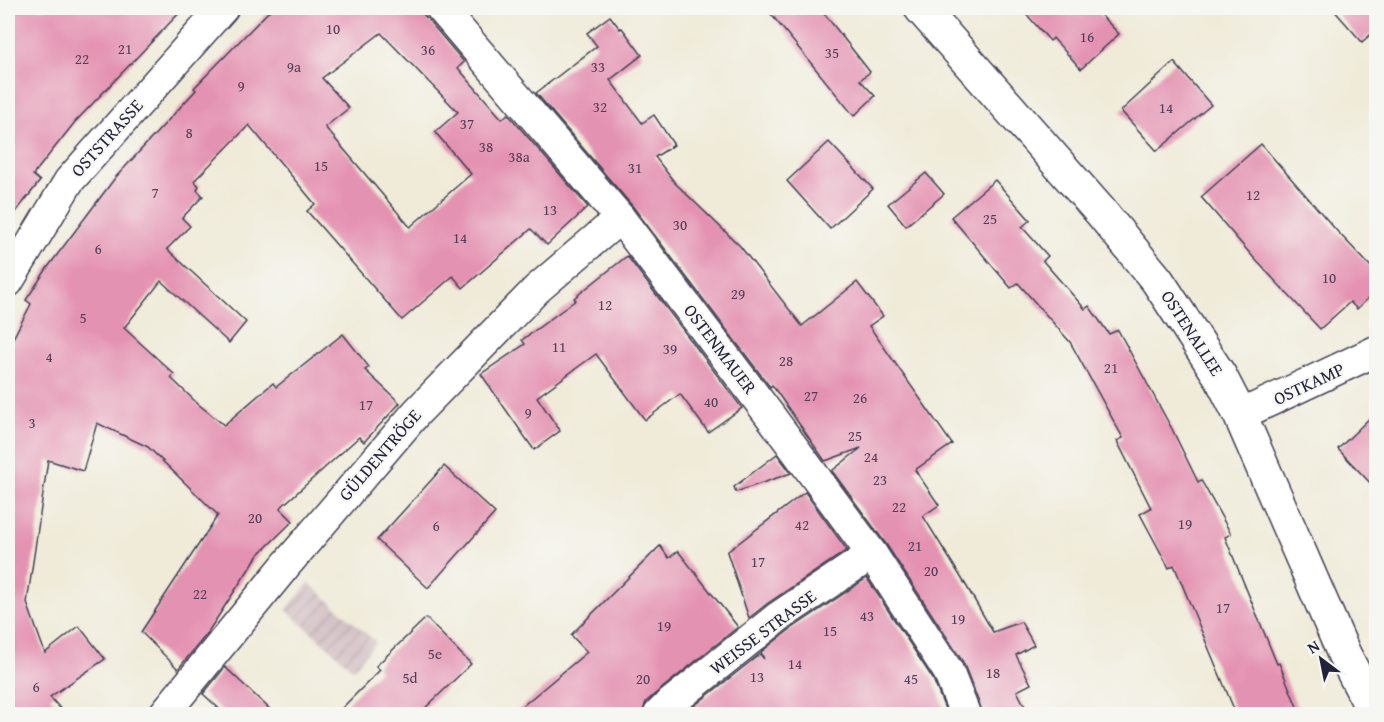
<svg xmlns="http://www.w3.org/2000/svg" width="1384" height="722" viewBox="0 0 1384 722" font-family="'Gentium Book Plus',serif">
  <style>
    .industrial { fill: url(#industrial-furrows) }
    .building { fill: #e492b1; fill-rule: evenodd }
    .lines { fill: none; stroke-linecap: round; stroke-linejoin: round }
    .street-casing { stroke: #414053; stroke-width: 33 }
    .secondary-casing { stroke: #414053; stroke-width: 36 }
    .street { stroke: #fff; stroke-width: 30 }
    .secondary { stroke: #fff; stroke-width: 33 }
    .labels { text-anchor: middle; stroke-width: 4.5; stroke-linejoin: round; paint-order: stroke }
    .number-label { font-size: 15px; fill: #523e58 }
    .street-label { font-size: 18px; fill: #22223b; stroke: #f6f6f2 }
  </style>
  <defs>
    <pattern id="industrial-furrows" width="10" height="10" patternUnits="userSpaceOnUse" patternTransform="scale(1.5)"><rect width="10" height="10" fill="#d2bec2"/><path d="M-1 1l2-2M0 10L10 0M9 11l2-2" fill="none" stroke="#b4a3a8"/></pattern>
  </defs>
  <rect width="100%" height="100%" fill="#f6f6f2"/>
  <filter id="ink" filterUnits="userSpaceOnUse"><feTurbulence type="fractalNoise" baseFrequency=".0167" numOctaves="2"/><feDisplacementMap in="SourceGraphic" scale="12" xChannelSelector="R" yChannelSelector="G"/><feConvolveMatrix kernelMatrix="1 2 1 2 8 2 1 2 1" color-interpolation-filters="sRGB"/></filter>
  <filter id="wash" filterUnits="userSpaceOnUse"><feTurbulence type="fractalNoise" baseFrequency=".008" numOctaves="4" result="noise"/><feDisplacementMap in="SourceGraphic" scale="24" xChannelSelector="R" yChannelSelector="G"/><feGaussianBlur stdDeviation="1.35" result="paint"/><feColorMatrix in="noise" values="0 0 0 0 0 0 0 0 0 0 0 0 0 0 0 0 0 1.4 0 .05"/><feComposite in="paint" operator="in"/></filter>
  <g filter="url(#wash)">
    <rect width="100%" height="100%" fill="#f0ebd9"/>
    <path class="industrial" d="M309,583L376,642L353,669L286,610Z"/>
    <g id="blocks">
      <g class="building">
        <path d="M8,8H184L75,122L33,175L40,181L8,222Z"/>
        <path d="M272,8H418L464,62L458,68L502,119L508,114L588,207L547,245L531,229L463,288L453,276L402,320L307,211L315,204L249,125L194,181L199,186L197,190L203,196L182,218L190,226L167,249L246,322L229,343L161,281L124,328L174,374L171,378L198,404L224,425L273,383L276,387L343,334L369,367L365,370L400,403L364,442L359,437L280,508L293,521L258,555L206,635L178,669L141,632L218,515L148,447L97,423L83,471L48,460L27,603L45,653L79,626L105,659L50,697L65,714H8V348L31,304L26,300L48,267L115,178L196,90L194,88ZM381,33L458,112L435,132L471,174L410,227L325,127L349,108L322,78Z"/>
        <path d="M766,8H820L870,72L860,80L875,96L854,116Z"/>
        <path d="M1021,8H1094L1119,34L1081,69L1053,38L1050,41Z"/>
        <path d="M1332,8H1377V29L1362,42Z"/>
        <path d="M610,16L620,29L622,28L642,55L610,80L642,123L654,115L674,145L655,157L675,183L740,246L802,326L857,282L883,316L869,326L952,444L915,470L939,505L923,516L967,587L993,632L1021,622L1034,645L1016,655L1031,684L1017,691L1029,714H982L981,708L963,662L886,544L832,471L861,448L825,461L772,385L770,387L634,208L536,93L597,46L587,33Z"/>
        <path d="M1174,62L1211,105L1157,151L1121,111Z"/>
        <path d="M829,142L873,189L830,229L787,181Z"/>
        <path d="M1261,144L1336,230L1377,273V290L1357,309L1350,302L1320,329L1253,257L1201,197Z"/>
        <path d="M926,173L944,194L906,226L888,204Z"/>
        <path d="M995,180L1030,220L1022,227L1048,256L1043,261L1085,309L1089,306L1109,334L1118,330L1172,429L1198,482L1201,480L1231,534L1225,537L1277,664L1279,663L1300,714H1236L1174,565L1169,568L1140,514L1151,508L1117,441L1123,438L1070,342L1018,283L1011,288L951,217Z"/>
        <path d="M627,256L742,408L708,432L680,394L645,420L596,354L537,397L560,431L534,450L481,374L525,344L522,340L576,300L574,298Z"/>
        <path d="M1377,411V490L1338,449Z"/>
        <path d="M777,454L791,473L736,492L734,487Z"/>
        <path d="M444,466L495,513L428,588L377,540Z"/>
        <path d="M805,492L847,550L768,603L749,618L727,552Z"/>
        <path d="M660,546L669,558L678,551L738,627L655,694L646,702L642,714H513L587,652L571,635Z"/>
        <path d="M867,578L933,679L947,714H684L760,654L764,659L761,652L788,631Z"/>
        <path d="M426,618L471,664L419,714H336L380,670L376,666Z"/>
        <path d="M225,667L275,714H225L203,694Z"/>
      </g>
    </g>
  </g>
  <g filter="url(#ink)">
    <use href="#blocks" fill-opacity="0" stroke="#414053" stroke-width="1.5"/>
    <g class="lines">
      <defs>
        <g id="street">
          <path d="M441,8L620,218L771,417L872,554L948,671L965,714"/>
          <path d="M8,282L69,181L223,8"/>
          <path d="M1240,415L1376,351"/>
          <path d="M164,714L286,565L417,412L537,289L620,218"/>
          <path d="M659,714L667,706L778,617L872,554"/>
        </g>
        <path id="secondary" d="M921,8L1100,211L1157,280L1220,376L1240,415L1344,654L1375,714"/>
      </defs>
      <use href="#street" class="street-casing"/>
      <use href="#secondary" class="secondary-casing"/>
      <use href="#street" class="street"/>
      <use href="#secondary" class="secondary"/>
    </g>
  </g>
  <g class="labels">
    <g class="number-label">
      <text x="333" y="34">10</text>
      <text x="1087" y="42">16</text>
      <text x="125" y="54">21</text>
      <text x="428" y="55">36</text>
      <text x="832" y="58">35</text>
      <text x="82" y="64">22</text>
      <text x="294" y="72">9a</text>
      <text x="598" y="72">33</text>
      <text x="241" y="91">9</text>
      <text x="600" y="112">32</text>
      <text x="1166" y="113">14</text>
      <text x="467" y="129">37</text>
      <text x="189" y="138">8</text>
      <text x="486" y="152">38</text>
      <text x="519" y="162">38a</text>
      <text x="321" y="171">15</text>
      <text x="635" y="173">31</text>
      <text x="155" y="198">7</text>
      <text x="1253" y="200">12</text>
      <text x="550" y="215">13</text>
      <text x="990" y="224">25</text>
      <text x="680" y="230">30</text>
      <text x="460" y="243">14</text>
      <text x="98" y="254">6</text>
      <text x="1329" y="283">10</text>
      <text x="738" y="299">29</text>
      <text x="605" y="310">12</text>
      <text x="83" y="323">5</text>
      <text x="559" y="352">11</text>
      <text x="670" y="354">39</text>
      <text x="49" y="362">4</text>
      <text x="786" y="366">28</text>
      <text x="1111" y="373">21</text>
      <text x="811" y="401">27</text>
      <text x="860" y="403">26</text>
      <text x="711" y="407">40</text>
      <text x="366" y="410">17</text>
      <text x="528" y="418">9</text>
      <text x="32" y="428">3</text>
      <text x="855" y="441">25</text>
      <text x="871" y="462">24</text>
      <text x="880" y="485">23</text>
      <text x="899" y="512">22</text>
      <text x="255" y="523">20</text>
      <text x="1185" y="529">19</text>
      <text x="802" y="530">42</text>
      <text x="436" y="531">6</text>
      <text x="915" y="551">21</text>
      <text x="758" y="567">17</text>
      <text x="931" y="576">20</text>
      <text x="200" y="599">22</text>
      <text x="1223" y="613">17</text>
      <text x="867" y="621">43</text>
      <text x="958" y="624">19</text>
      <text x="664" y="631">19</text>
      <text x="830" y="636">15</text>
      <text x="435" y="659">5e</text>
      <text x="795" y="669">14</text>
      <text x="993" y="678">18</text>
      <text x="757" y="682">13</text>
      <text x="410" y="683">5d</text>
      <text x="643" y="684">20</text>
      <text x="911" y="684">45</text>
      <text x="36" y="692">6</text>
    </g>
    <g class="street-label">
      <text transform="translate(107 138) rotate(-48)" y="6">OSTSTRASSE</text>
      <text transform="translate(1192 333) rotate(57)" y="6">OSTENALLEE</text>
      <text transform="translate(720 349) rotate(53)" y="6">OSTENMAUER</text>
      <text transform="translate(1309 384) rotate(-25)" y="6">OSTKAMP</text>
      <text transform="translate(380 455) rotate(-49)" y="6">GÜLDENTRÖGE</text>
      <text transform="translate(763 632) rotate(-37)" y="6">WEISSE STRASSE</text>
    </g>
  </g>
  <rect width="1384" height="722" fill="none" stroke="#f6f6f2" stroke-width="30"/>
  <g transform="translate(1321 659) rotate(328)" stroke="#f6f6f2" stroke-width="4.5" paint-order="stroke">
  <path d="M0-4.5L10 22L0 15L-10 22Z" fill="#22223b"/>
  <text y="-9" font-size="16" font-weight="bold" text-anchor="middle" fill="#22223b">N</text>
  </g>
</svg>
